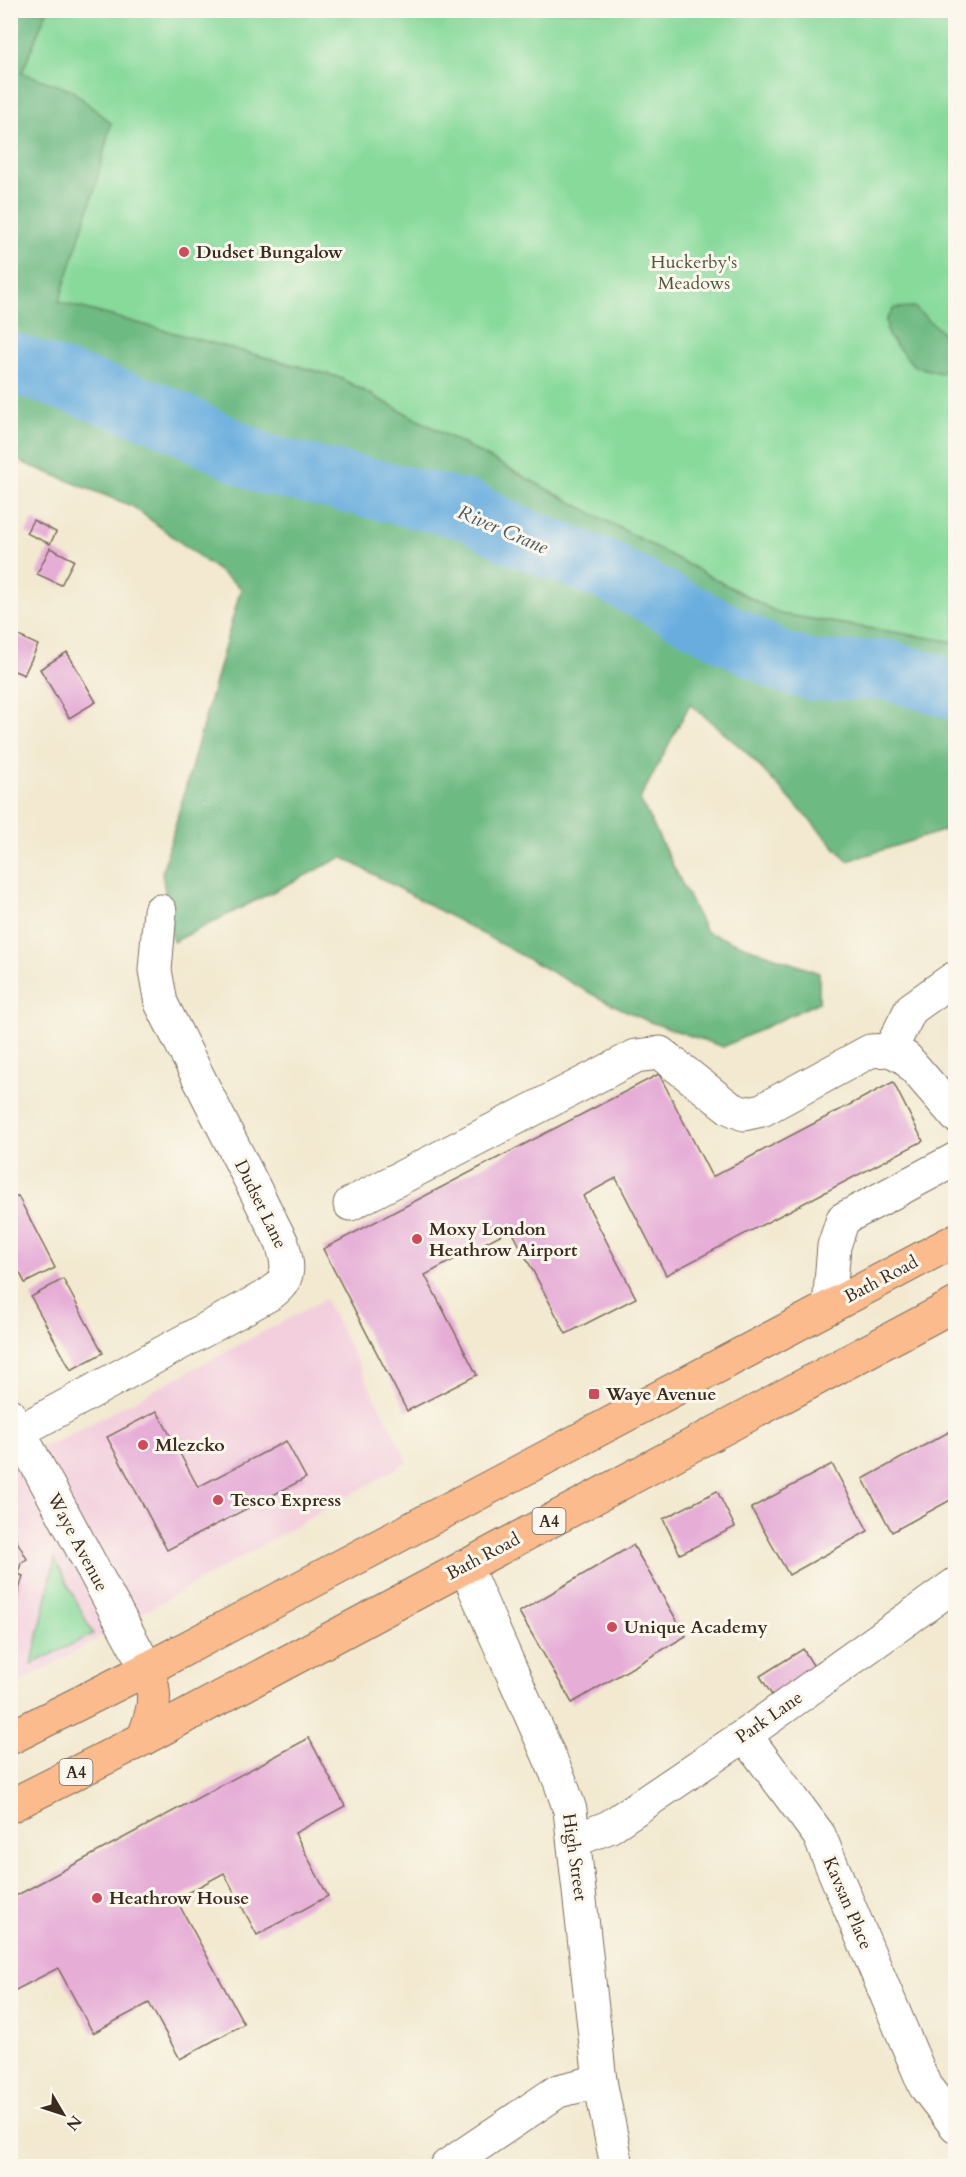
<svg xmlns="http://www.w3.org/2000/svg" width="966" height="2177" viewBox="0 0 966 2177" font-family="Cardo,serif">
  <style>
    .built { fill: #f3cfde }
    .green { fill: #88da9b; stroke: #62825c; stroke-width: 1.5 }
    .forest { fill: #6eba83; stroke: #547250; stroke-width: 1.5 }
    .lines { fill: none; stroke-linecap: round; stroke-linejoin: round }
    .river { stroke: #68adde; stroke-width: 60 }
    .building { fill: #e6add7 }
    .minor-casing { stroke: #7b6d5c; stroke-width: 35 }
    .highway-casing { stroke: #7b6d5c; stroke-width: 35 }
    .minor { stroke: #fff; stroke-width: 33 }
    .highway { stroke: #fbbb8c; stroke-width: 33 }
    .poi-dot { fill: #d1495b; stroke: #fbf7ec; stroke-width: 2 }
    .labels { text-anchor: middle; stroke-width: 6; stroke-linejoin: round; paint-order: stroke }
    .shield { fill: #fbf7ec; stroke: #75685c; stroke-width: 1.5 }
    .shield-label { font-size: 16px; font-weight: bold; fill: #3b2a1e }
    .poi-label { font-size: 18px; font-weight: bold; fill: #3b2a1e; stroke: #fbf7ec; text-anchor: start }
    .park-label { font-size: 18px; fill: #4e563d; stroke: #fbf7ec }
    .street-label { font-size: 18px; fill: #3b2a1e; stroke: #fbf7ec }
    .water-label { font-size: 20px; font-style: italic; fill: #4b5861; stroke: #fbf7ec }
  </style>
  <rect width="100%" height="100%" fill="#fbf7ec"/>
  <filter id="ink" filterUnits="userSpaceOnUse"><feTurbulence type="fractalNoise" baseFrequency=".0167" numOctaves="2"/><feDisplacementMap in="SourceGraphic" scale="12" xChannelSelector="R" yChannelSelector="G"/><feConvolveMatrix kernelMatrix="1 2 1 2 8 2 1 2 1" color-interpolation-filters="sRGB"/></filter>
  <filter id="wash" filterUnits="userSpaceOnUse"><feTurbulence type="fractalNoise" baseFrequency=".008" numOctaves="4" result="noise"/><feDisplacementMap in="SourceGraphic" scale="24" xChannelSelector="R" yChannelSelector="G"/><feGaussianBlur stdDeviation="1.35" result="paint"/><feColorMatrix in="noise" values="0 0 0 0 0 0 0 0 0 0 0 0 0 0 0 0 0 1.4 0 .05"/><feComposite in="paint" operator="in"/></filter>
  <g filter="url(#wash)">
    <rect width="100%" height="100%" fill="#f2e9d0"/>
    <path class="built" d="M325,1299L408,1462L11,1688L10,1461L29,1450L58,1441Z"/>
    <g class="green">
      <path d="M11,11H955V642L780,614L338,377L59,302L32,351Z"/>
      <path d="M55,1559L93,1634L32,1664Z"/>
    </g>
    <g class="forest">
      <path d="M10,11H47L22,73L71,90L111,123L95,188L59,302L338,377L780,614L955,642V827L848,861L746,752L690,704L640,799L706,932L819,973V1002L723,1047L650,1022L599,998L342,857L173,942L162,873L241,588L132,506L11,458Z"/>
      <path d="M914,307L955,344C956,360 954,364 940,373L914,366L888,336L886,320L894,308Z"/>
    </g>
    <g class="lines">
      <path class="river" d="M10,362L159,413L263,464L471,511L513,534L603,569L782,662L813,671L887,670L956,690"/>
    </g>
    <g id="blocks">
      <g class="building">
        <path d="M33,520L56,532L50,544L26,533Z"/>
        <path d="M50,548L74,560L61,585L37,574Z"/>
        <path d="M10,632L38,645L24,675L10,669Z"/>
        <path d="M67,652L96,702L69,718L40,669Z"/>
        <path d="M659,1074L712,1177L893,1082L923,1141L666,1275L616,1178L583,1196L636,1298L566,1334L511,1229L425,1275L477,1375L407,1411L323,1249Z"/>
        <path d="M18,1196L55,1268L25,1283L10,1254V1200Z"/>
        <path d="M63,1279L103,1353L71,1370L31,1297Z"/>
        <path d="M157,1411L198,1487L286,1441L306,1478L167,1550L107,1437Z"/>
        <path d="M956,1428V1497L892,1532L863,1479Z"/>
        <path d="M832,1464L868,1531L789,1575L751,1508Z"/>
        <path d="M717,1491L735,1527L680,1554L663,1519Z"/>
        <path d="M10,1529L27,1559L21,1563L18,1574L23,1576L11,1618Z"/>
        <path d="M633,1545L686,1636L572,1703L519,1612Z"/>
        <path d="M803,1649L816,1670L773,1697L760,1676Z"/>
        <path d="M309,1738L345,1806L295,1833L328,1896L257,1935L224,1873L176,1899L244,2024L180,2059L149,2003L93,2033L58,1968L10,1993V1899Z"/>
      </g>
    </g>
  </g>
  <g filter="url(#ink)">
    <use href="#blocks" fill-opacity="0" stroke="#7b6d5c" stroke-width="1.5"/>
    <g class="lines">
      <defs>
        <g id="minor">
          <path d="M890,1050L911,1009L953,979"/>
          <path d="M350,1204L636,1056L660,1053L730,1108L744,1114L762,1110L870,1051L890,1050L906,1058L956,1116"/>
          <path d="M829,1307L834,1246L843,1219L956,1159"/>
          <path d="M10,1415L147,1669"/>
          <path d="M20,1431L270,1294C291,1280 289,1265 282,1243L161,1003L155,970L160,911"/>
          <path d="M465,1566L560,1781L570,1810L600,2081L617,2166"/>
          <path d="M745,1735L819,1835L925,2086L956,2126"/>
          <path d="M575,1840L609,1827L745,1735L956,1584"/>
          <path d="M447,2166L558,2091L600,2081"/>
        </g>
        <g id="highway">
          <path d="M10,1738L147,1669L956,1240"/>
          <path d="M143,1739C153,1714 159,1695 147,1669"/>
          <path d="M10,1806L143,1739L956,1304"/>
        </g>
      </defs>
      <use href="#minor" class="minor-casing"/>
      <use href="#highway" class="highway-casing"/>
      <use href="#minor" class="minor"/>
      <use href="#highway" class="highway"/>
    </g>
  </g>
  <g class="poi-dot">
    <circle cx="184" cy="252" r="6"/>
    <circle cx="417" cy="1239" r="6"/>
    <rect x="588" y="1388" width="12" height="12" rx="3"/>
    <circle cx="143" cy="1445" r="6"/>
    <circle cx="218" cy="1500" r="6"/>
    <circle cx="612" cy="1627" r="6"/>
    <circle cx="97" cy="1898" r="6"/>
  </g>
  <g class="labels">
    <g class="shield">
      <rect x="532.5" y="1508" width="33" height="26" rx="4.5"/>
      <rect x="59.5" y="1759" width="33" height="26" rx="4.5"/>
    </g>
    <g class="shield-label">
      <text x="549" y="1527">A4</text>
      <text x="76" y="1778">A4</text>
    </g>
    <g class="poi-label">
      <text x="196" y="258">Dudset Bungalow</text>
      <text x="429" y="1235">Moxy London<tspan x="429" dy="21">Heathrow Airport</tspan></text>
      <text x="606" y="1400">Waye Avenue</text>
      <text x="155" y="1451">Mlezcko</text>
      <text x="230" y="1506">Tesco Express</text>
      <text x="624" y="1633">Unique Academy</text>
      <text x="109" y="1904">Heathrow House</text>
    </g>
    <g class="park-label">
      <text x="694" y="268">Huckerby's<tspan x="694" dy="21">Meadows</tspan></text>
    </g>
    <g class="street-label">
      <text transform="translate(261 1204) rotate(64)" y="6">Dudset Lane</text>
      <text transform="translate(881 1279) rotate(-28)" y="6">Bath Road</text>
      <text transform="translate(78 1542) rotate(62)" y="6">Waye Avenue</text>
      <text transform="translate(483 1556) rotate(-28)" y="6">Bath Road</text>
      <text transform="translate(769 1717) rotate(-35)" y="6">Park Lane</text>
      <text transform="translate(575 1857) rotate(82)" y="6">High Street</text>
      <text transform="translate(848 1903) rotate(67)" y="6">Kavsan Place</text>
    </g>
    <g class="water-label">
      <text transform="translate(503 529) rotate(23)" y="7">River Crane</text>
    </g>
  </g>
  <rect width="966" height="2177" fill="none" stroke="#fbf7ec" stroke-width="36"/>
  <g transform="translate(63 2114) rotate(129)" stroke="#fbf7ec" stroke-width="4.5" paint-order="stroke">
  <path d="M0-4.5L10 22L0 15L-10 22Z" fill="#3b2a1e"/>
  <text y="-9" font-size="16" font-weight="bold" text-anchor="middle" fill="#3b2a1e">N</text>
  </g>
</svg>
